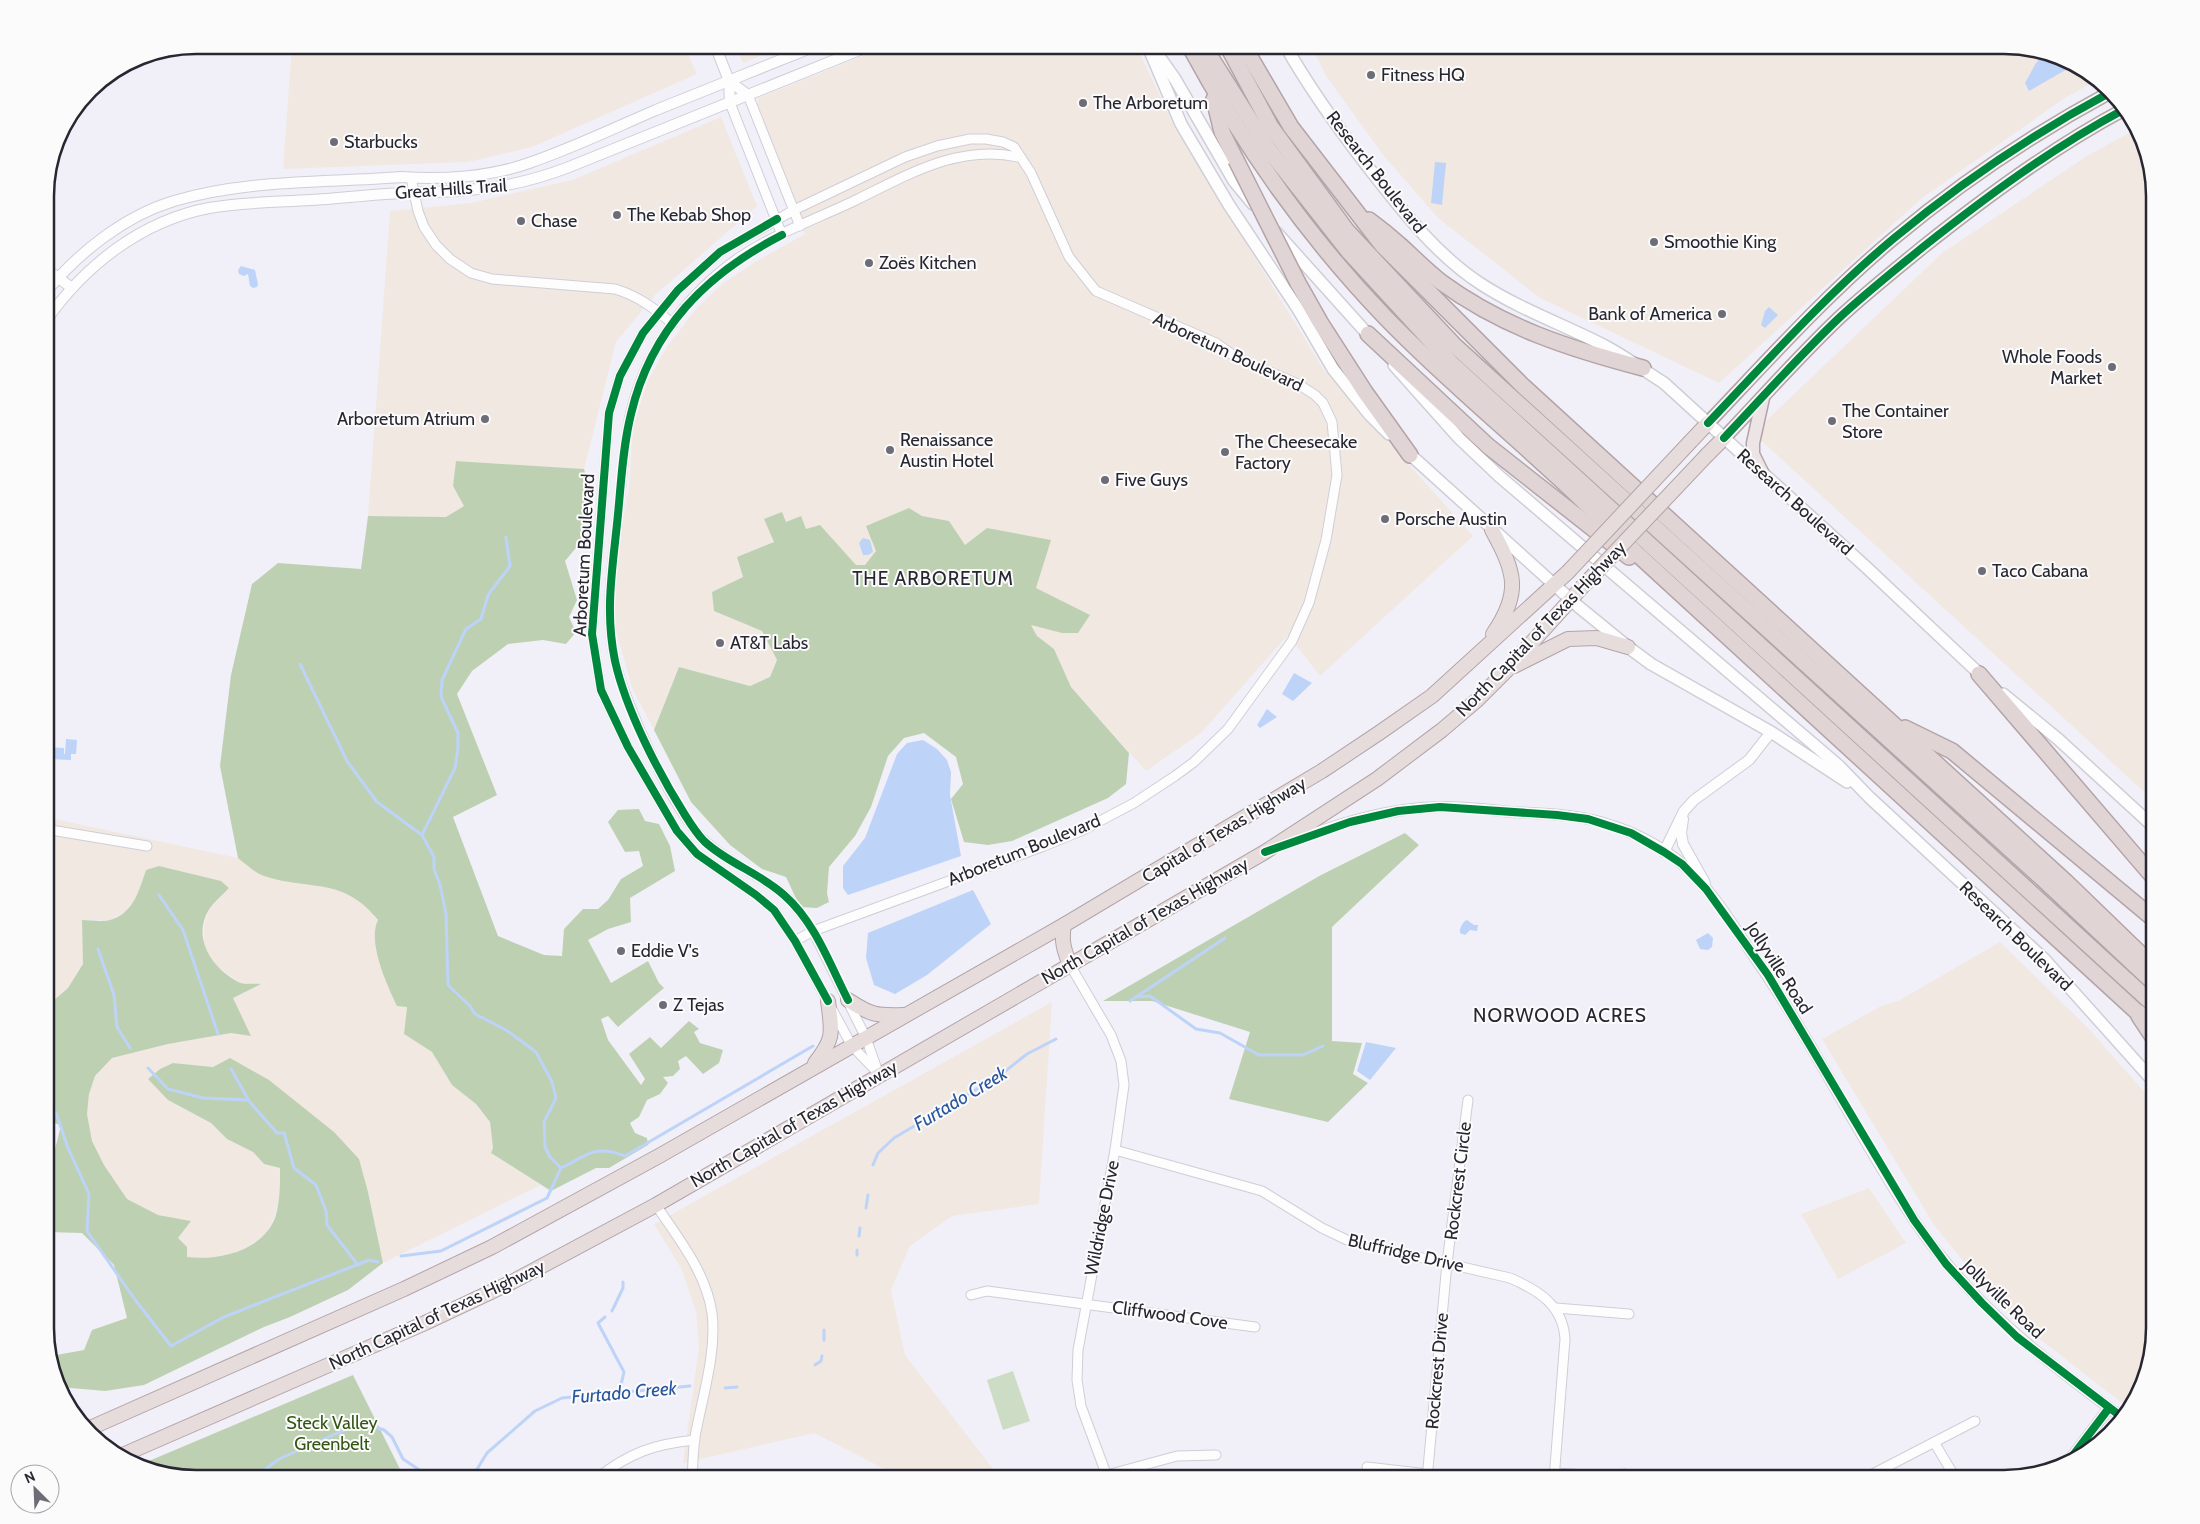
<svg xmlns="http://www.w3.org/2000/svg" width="2200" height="1524" viewBox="0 0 2200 1524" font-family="Cabin,sans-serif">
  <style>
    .commercial { fill: #f1e8e2 }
    .green { fill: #cdddc5 }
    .forest { fill: #bdd1b2 }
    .water { fill: #bdd3f8 }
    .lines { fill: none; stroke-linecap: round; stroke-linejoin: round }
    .stream { stroke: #bdd3f8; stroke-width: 3 }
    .minor-casing { stroke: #cfced7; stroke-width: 11 }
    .tertiary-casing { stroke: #cfced7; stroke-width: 12 }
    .secondary-casing { stroke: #cfced7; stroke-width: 14 }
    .primary-casing { stroke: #b3a4a7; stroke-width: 15 }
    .trunk-casing { stroke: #b3a4a7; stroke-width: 16 }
    .motorway-casing { stroke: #b3a4a7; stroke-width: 18 }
    .minor { stroke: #fdfdfe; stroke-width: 9 }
    .tertiary { stroke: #fdfdfe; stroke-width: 10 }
    .secondary { stroke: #fdfdfe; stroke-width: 11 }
    .primary { stroke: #ede4e5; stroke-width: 12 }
    .trunk { stroke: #e7dcdc; stroke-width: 14 }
    .motorway { stroke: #e1d4d4; stroke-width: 15 }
    .trunk-bridge-casing { stroke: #b3a4a7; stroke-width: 16; stroke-linecap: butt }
    .motorway-bridge-casing { stroke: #b3a4a7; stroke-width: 18; stroke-linecap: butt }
    .trunk-bridge { stroke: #e7dcdc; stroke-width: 14 }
    .motorway-bridge { stroke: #e1d4d4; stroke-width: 15 }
    .cycleway-casing { stroke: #fbfbfb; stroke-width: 11 }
    .cycleway { stroke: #00873e; stroke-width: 8 }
    .poi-dot { fill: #6e6d77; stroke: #fbfbfb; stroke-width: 2 }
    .labels { text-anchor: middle; stroke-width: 4; stroke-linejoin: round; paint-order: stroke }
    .poi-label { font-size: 18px; fill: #282631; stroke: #fbfbfb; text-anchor: start }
    .street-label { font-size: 18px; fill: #282631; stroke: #fbfbfb }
    .park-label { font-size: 18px; fill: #335512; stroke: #fbfbfb }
    .neighbourhood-label { font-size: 19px; letter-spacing: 1px; fill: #282631; stroke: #fbfbfb }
    .water-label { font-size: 19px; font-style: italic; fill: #28559d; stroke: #fbfbfb }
    .rim { fill: none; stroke: #282631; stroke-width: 2.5 }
  </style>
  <rect width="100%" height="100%" fill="#f1f0f9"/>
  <g class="commercial">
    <path d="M292,45H684L697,74L532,147L468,162L283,169Z"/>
    <path d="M735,45H787L743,63Z"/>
    <path d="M890,45H1136L1175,128L1324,370L1473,536L1320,676L1288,635L1201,733L1146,771L1071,687L1054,649L1037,636L1031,624L1062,633L1089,615L1036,588L1050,540L965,546L949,521L922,516L909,508L866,565H856L841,549L806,529L786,522L765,518L774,542L737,557L743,577L715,611L762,631L777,660L770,677L750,686L679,667L654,730L632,688L614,623L615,565L629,487L633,427L647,382L667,347L695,310L722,284L755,262L805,234L757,117L758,98Z"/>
    <path d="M1311,45H2005L2053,53L2088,71L2097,80L2065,98L1922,198L1719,383L1540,298L1438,218L1384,156L1326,76Z"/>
    <path d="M721,117L757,206L655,295L616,342L584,469L457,461L453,486L464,506L446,517L368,516L390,211L471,203L572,180Z"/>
    <path d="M2138,128L2155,195V802L1753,433L1942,253L2087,156Z"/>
    <path d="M45,817L238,858L262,875L341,890L365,905L378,921L407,1007L404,1034L432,1052L452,1085L476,1104L490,1122L493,1148L491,1153L541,1185L383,1263L368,1192L213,1067L173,1063L168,1100L211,1123L227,1139L253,1152L264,1164L280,1168L279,1198L275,1216L266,1234L244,1249L227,1256L200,1259L187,1257L178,1238L191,1221L158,1215L127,1199L104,1165L92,1141L87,1114L89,1094L95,1076L112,1058L168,1044L231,1033L250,1036L232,998L260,984L239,983L211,961L204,946V924L210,908L229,889L221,881L159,867L146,870L137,898L126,911L110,920H82L84,964L68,988L45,1008V925L47,923H45Z"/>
    <path d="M2000,942L2089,1029L2155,1104V1329L2147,1377L2131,1410L2028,1330L1983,1286L1934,1225L1822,1039L1881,1006L1898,1001Z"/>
    <path d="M1052,1002L1039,1204L952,1216L910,1246L891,1290L905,1355L993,1469L976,1479H904L814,1433L683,1463L699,1346L696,1312L681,1268L654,1224Z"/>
    <path d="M1869,1188L1906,1243L1838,1279L1801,1214Z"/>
  </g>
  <path class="green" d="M1013,1371L1030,1421L1003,1430L987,1380Z"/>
  <g class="forest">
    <path d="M456,461L584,469L588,483L581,542L565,561L577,600L569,617L576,632L566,644L543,640L508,644L472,671L457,694L497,795L453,817L498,936L544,955L562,956L564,929L583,909H598L608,900L621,879L643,866L639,851L625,852L608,822L618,810L639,809L645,821L659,824L670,846L675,871L630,898L631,922L608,929L588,940L611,983L648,961L659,983L664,988L618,1027L608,1016L601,1019L608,1040L641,1085L645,1079L629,1054L650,1037L661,1048L689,1021L699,1029L694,1032L700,1043L723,1050L719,1063L703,1074L686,1056L678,1061L680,1069L673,1076L663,1077L668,1083L660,1094L647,1100L639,1117L630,1123L635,1133L647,1138L648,1145L609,1168H596L551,1191L491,1153L493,1148L490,1122L476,1104L452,1085L432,1052L404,1034L407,1007L397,1006C387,985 367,942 378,920C343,876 310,891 264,876C255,873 246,864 238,858L220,766L231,675L252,584L278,563L361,569L368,516L446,517L464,506L453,486Z"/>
    <path d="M909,508L922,516L949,521L965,545L987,528L1051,540L1036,588L1090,615L1078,633H1062L1031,625L1037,636L1054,649L1071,687L1129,753L1126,784L1108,798L1012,841L988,845L964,842L951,799L963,784L956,757L924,733L904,738L888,756L871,807L855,836L829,867L827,893L829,902L817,908L800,907L786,877L762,869L730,845L691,802L654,730L679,667L750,686L770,677L777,660L762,631L714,611L712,592L743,577L737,557L774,542L764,519L782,512L786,522L801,516L806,529L820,525L856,565H865L876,551L866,526Z"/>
    <path d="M1405,833L1419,845L1332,927V1041L1362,1043L1353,1074L1368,1083L1328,1122L1229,1099L1250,1032L1152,1001H1103L1321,875Z"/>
    <path d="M159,866L221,881L229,888C223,895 215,901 210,908C191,937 211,967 238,982C244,985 254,983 261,984L233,998L251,1036L231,1033L168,1044L112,1058L95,1076L89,1094L87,1114L92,1141L104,1165L127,1199L158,1215L191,1221L178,1238L187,1247V1257C220,1261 265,1250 276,1215C280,1200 280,1184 280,1168L264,1164L253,1152L227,1139L211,1123L168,1100L148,1079L160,1069L173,1063L213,1067L230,1058L269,1080L334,1132L359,1159L368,1192L383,1263L348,1290L290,1317L264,1327L144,1385L105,1391L60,1387L51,1356L84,1350L92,1330L127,1318L114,1265L82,1233L45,1232V1190L61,1125L45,1120V1008L68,988L83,964L82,920C91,920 102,922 110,920C134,913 139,890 146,870Z"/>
    <path d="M353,1375L405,1479H195L147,1471L137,1466Z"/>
  </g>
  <g class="water">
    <path d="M2046,52L2053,53L2076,64L2029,91L2025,83L2036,63Z"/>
    <path d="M1435,162L1446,163L1442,205L1431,203Z"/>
    <path d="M241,266L255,270L258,284L257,287L253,288L250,286L248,274L244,276L239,274L238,270Z"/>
    <path d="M1769,307L1778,315L1765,328L1761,325L1765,311Z"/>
    <path d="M863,538L870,540L873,552L868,555H863L859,543Z"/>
    <path d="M1294,673L1312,683L1293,701L1282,694Z"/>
    <path d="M1267,709L1277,717L1260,728L1257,725Z"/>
    <path d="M66,739L77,740L76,754H71V760L48,759L49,747L64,748V754H65Z"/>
    <path d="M923,740L937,749L947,760L951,772L950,795L961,856L848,895L843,888V866L865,838L897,754L907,743Z"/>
    <path d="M973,890L991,924L927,975L895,994L874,985L866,958L868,933Z"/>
    <path d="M1467,920L1474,925H1478L1477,931L1470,930L1465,935L1460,933C1459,929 1463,921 1467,920Z"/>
    <path d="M1708,933L1713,938L1712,947L1708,950L1700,949L1696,940Z"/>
    <path d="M1366,1042L1396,1048L1370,1080L1357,1071Z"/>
  </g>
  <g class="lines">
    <g class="stream">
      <path d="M300,664L347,761L377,802L422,835L434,857V869L440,885L446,914L448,985L470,1006L475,1014L506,1030L536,1052L552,1082L556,1098L544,1122L545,1147L550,1157L561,1168C588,1155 595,1144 625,1156L813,1046"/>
      <path d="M422,835L455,768L458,748V733L441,697L442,680L466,629L481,619L488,595L510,566L506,537"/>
      <path d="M159,895L183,930L218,1034"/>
      <path d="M98,949L114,995L117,1027L130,1048"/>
      <path d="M1136,997L1150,996L1196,1029L1220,1033L1259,1055H1303L1323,1046"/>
      <path d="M1130,1001L1225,938"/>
      <path d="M148,1068L168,1089L203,1098L248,1100L277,1133H284L294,1168L316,1185L326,1211L327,1225L358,1265"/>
      <path d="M231,1069L248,1099"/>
      <path d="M45,1103L56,1113L68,1148L89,1194L87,1231L136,1301L171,1346L224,1317L369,1260L378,1262"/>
      <path d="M873,1165L878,1153L894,1138L999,1076L1027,1054L1056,1039"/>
      <path d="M866,1208L868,1195"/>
      <path d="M859,1236L860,1228"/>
      <path d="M857,1255V1250"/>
      <path d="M401,1256L441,1251L547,1198L561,1168"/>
      <path d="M612,1311L623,1288V1282"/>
      <path d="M605,1317L598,1323L624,1372L619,1393"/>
      <path d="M824,1340V1330"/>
      <path d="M815,1365L821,1361L822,1356"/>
      <path d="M725,1388L737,1387"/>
      <path d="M252,1479L279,1459L349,1428L366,1424L384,1430L392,1437L403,1459L433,1479"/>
      <path d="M471,1479L487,1453L535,1411L562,1398L690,1386"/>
    </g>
    <defs>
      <g id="minor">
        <path d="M748,95L800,226"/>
        <path d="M730,103L782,235"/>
        <path d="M411,178L418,211L424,227L436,245L450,259L471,273L492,279L615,289C638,296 654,308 673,324"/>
        <path d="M45,829L147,846"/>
        <path d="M795,941L813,931L1044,846L1083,830L1134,803L1175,776L1194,762L1228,729L1292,641L1309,603L1326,540L1337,475L1332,422L1323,403L1315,395L1298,384L1237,358L1216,343L1096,291L1069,257L1031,173L1014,147L1003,142L986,139H970L937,146L905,157L794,210L720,252L678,290L643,333L620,376L609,413L592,634L601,690L628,747L677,831L697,854L756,895L774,910L795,941L852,1046L879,1074"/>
        <path d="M1070,965L1111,1035L1121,1061L1124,1085L1115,1150L1078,1350L1077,1380L1081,1406L1108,1479"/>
        <path d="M878,1072L866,1038L813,931C804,918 795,903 782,893C758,874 727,862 705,841C673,812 625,703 615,661C604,609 613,565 618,514C622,481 623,448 630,416C644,352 686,294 740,257C776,233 819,218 858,199C909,174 960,144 1018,157"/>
        <path d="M1115,1150L1262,1191L1322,1228L1349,1241L1510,1278C1538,1290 1563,1305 1565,1339L1554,1479"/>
        <path d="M656,1205C678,1238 706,1272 712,1313C717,1352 702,1398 695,1437C693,1451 693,1465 692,1479"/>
        <path d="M971,1295L987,1291L1255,1327"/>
        <path d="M1556,1308L1629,1314"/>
        <path d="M1934,1442L1956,1479"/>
        <path d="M1367,1467L1428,1474"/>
        <path d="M1555,1473L1604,1476L1625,1474"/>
        <path d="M1107,1475L1177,1456L1216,1455"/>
        <path d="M596,1479C629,1453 654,1444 695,1440"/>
        <path d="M1427,1479L1447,1263L1468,1100"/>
        <path d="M1863,1479L1975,1421"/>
      </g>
      <g id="tertiary">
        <path d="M715,45L729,81L730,103"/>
        <path d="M729,81L748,95"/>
        <path d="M45,268L72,288"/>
        <path d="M45,293C78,253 124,216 174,201C247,179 326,183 401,177C442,180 490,177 529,163C573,148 614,128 656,110C710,88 764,67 818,45"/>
        <path d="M45,322C84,266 141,221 209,208C243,202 278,202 311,200C343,198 374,194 406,193C468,191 510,190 569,167L872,45"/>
        <path d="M1683,819L1681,833L1683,844L1705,883"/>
        <path d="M1285,844C1334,825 1386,808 1439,807C1463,806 1488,810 1512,812C1546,814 1581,814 1613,826C1637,834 1663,848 1682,864C1710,888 1729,919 1749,949C1810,1036 1856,1132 1914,1220C1971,1305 2043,1359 2123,1418"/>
        <path d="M1664,852L1684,811L1694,800L1749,760L1771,732"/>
        <path d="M2068,1462L2109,1408"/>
      </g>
      <g id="secondary">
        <path d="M1151,45L1175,79L1234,181L1253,204"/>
        <path d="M1285,45C1309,88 1338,128 1368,167C1401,209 1436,255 1481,284C1521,310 1565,325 1607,347C1627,358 1645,371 1664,383L1866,567L1985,679"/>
        <path d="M1150,51L1181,124L1229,205L1298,309L1333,369L1369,414L1389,434"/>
        <path d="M1276,232L1372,339"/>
        <path d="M1394,365L1459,438L1499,476L1839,766L1869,797L2044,959L2155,1083"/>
        <path d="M1404,449L1579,607L1628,647L1651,664L1771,732L1847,782"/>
        <path d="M2003,694L2058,739L2155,828"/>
      </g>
      <g id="primary">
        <path d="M1763,398L1753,443V454L1763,474"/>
        <path d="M1708,423C1768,360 1826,295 1893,239C1959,184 2033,134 2109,93"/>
        <path d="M1724,438C1762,398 1799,356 1839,318C1866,293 1895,270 1923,247C1986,197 2052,148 2123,110"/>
      </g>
      <g id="trunk">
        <path d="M1691,441L1708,423"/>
        <path d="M1707,455L1724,438"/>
        <path d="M1492,530C1515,572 1522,592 1493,634"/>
        <path d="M1514,666L1568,639L1597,638L1628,647"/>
        <path d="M1064,925C1061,941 1064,950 1070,965"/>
        <path d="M848,1000C871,1015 876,1016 903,1015"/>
        <path d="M815,1063C835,1038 832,1032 828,1001"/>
        <path d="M88,1429L404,1289L492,1247L659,1156L1064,925L1322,771L1379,733L1432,696L1568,572"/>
        <path d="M118,1457L425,1323L512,1282L656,1205L1265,852L1377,779L1442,730L1476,701L1507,670L1583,586"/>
      </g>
      <g id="motorway">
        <path d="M1189,45C1242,143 1308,237 1386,318C1441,375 1503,426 1561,480C1586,503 1610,527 1634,551L2136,1011L2155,1024"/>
        <path d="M1203,45L1269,150L1349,252L1451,363L2155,1006"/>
        <path d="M1227,45L1271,127L1347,231L1454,345L2045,881L2155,984"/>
        <path d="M1243,45L1291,127L1382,245L1523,386L2066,882L2155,968"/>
        <path d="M1214,99L1222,132L1236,160"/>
        <path d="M1369,220C1380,228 1391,237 1401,246C1414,258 1427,271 1441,282C1502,327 1570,349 1643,368"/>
        <path d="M1298,283L1320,322L1365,392L1410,455"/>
        <path d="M1368,334L1488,446L1629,557"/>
        <path d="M1979,674L2155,879"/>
        <path d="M1905,728L1952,751L2155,920"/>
        <path d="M2139,1016L2155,1040"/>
      </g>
    </defs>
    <use href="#minor" class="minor-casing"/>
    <use href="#tertiary" class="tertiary-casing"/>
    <use href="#secondary" class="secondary-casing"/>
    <use href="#primary" class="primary-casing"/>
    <use href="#trunk" class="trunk-casing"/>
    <use href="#motorway" class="motorway-casing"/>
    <use href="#minor" class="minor"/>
    <use href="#tertiary" class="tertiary"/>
    <use href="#secondary" class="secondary"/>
    <use href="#primary" class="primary"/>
    <use href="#trunk" class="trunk"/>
    <use href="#motorway" class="motorway"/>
    <defs>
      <g id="trunk-bridge">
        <path d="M1568,572L1691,441"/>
        <path d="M1583,586L1707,455"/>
      </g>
      <path id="motorway-bridge" d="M1236,160L1298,283"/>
    </defs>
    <use href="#trunk-bridge" class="trunk-bridge-casing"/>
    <use href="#motorway-bridge" class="motorway-bridge-casing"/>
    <use href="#trunk-bridge" class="trunk-bridge"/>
    <use href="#motorway-bridge" class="motorway-bridge"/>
    <defs>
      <g id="cycleway">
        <path d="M777,219L720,252L678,290L643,333L620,376L609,413L592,634L601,690L628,747L677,831L697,854L756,895L774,910L795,941L828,1001"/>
        <path d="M782,235C706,274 651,329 631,414C622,450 621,488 617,524C612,572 605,613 615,661C626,710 658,772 685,815C690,823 697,834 704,841C727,863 760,873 784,895C815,922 830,965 848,1000"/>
        <path d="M1708,423C1768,360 1826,295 1893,239C1959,184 2033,134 2109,93"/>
        <path d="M1724,438C1762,398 1799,356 1839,318C1866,293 1895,270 1923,247C1986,197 2052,148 2123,110"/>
        <path d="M1265,852L1350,822L1398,811L1440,807L1557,815L1588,819L1631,833L1664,852L1682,864L1706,889L1768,975L1914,1220L1946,1264L1982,1303L2017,1337L2123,1418"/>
        <path d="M2068,1462L2109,1408"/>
      </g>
    </defs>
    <use href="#cycleway" class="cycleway-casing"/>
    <use href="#cycleway" class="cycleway"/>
  </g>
  <g class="poi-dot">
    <circle cx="1371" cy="75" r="5"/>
    <circle cx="1083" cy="103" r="5"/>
    <circle cx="334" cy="142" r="5"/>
    <circle cx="617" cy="215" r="5"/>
    <circle cx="521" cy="221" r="5"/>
    <circle cx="1654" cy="242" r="5"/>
    <circle cx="869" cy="263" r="5"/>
    <circle cx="1722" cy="314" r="5"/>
    <circle cx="2112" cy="367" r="5"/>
    <circle cx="485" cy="419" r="5"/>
    <circle cx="1832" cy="421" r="5"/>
    <circle cx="890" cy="450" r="5"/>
    <circle cx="1225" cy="452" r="5"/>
    <circle cx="1105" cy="480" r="5"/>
    <circle cx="1385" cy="519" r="5"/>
    <circle cx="1982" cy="571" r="5"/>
    <circle cx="720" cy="643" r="5"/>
    <circle cx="621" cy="951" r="5"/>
    <circle cx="663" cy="1005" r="5"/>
  </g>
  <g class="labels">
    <g class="poi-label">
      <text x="1381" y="81">Fitness HQ</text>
      <text x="1093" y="109">The Arboretum</text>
      <text x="344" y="148">Starbucks</text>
      <text x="627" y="221">The Kebab Shop</text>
      <text x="531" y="227">Chase</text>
      <text x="1664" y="248">Smoothie King</text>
      <text x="879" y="269">Zoës Kitchen</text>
      <text x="1712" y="320" text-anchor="end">Bank of America</text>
      <text x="2102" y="363" text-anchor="end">Whole Foods<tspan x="2102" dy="21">Market</tspan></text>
      <text x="1842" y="417">The Container<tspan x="1842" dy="21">Store</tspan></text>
      <text x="475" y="425" text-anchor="end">Arboretum Atrium</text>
      <text x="900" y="446">Renaissance<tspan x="900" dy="21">Austin Hotel</tspan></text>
      <text x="1235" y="448">The Cheesecake<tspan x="1235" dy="21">Factory</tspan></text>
      <text x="1115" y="486">Five Guys</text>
      <text x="1395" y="525">Porsche Austin</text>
      <text x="1992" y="577">Taco Cabana</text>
      <text x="730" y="649">AT&amp;T Labs</text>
      <text x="631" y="957">Eddie V's</text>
      <text x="673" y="1011">Z Tejas</text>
    </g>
    <g class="street-label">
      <text transform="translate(1376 172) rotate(52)" y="6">Research Boulevard</text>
      <text transform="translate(451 189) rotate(-4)" y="6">Great Hills Trail</text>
      <text transform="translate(1228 352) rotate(25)" y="6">Arboretum Boulevard</text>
      <text transform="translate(1795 502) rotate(42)" y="6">Research Boulevard</text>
      <text transform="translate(584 555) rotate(-87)" y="6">Arboretum Boulevard</text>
      <text transform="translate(1541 629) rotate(-46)" y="6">North Capital of Texas Highway</text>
      <text transform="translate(1224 830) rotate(-31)" y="6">Capital of Texas Highway</text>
      <text transform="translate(1024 850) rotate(-22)" y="6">Arboretum Boulevard</text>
      <text transform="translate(1145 921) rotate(-30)" y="6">North Capital of Texas Highway</text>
      <text transform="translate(2016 936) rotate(44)" y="6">Research Boulevard</text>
      <text transform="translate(1779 968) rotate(57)" y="6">Jollyville Road</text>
      <text transform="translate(794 1124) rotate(-30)" y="6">North Capital of Texas Highway</text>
      <text transform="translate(1458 1181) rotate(-83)" y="6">Rockcrest Circle</text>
      <text transform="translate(1102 1218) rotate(-79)" y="6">Wildridge Drive</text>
      <text transform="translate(1406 1253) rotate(13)" y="6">Bluffridge Drive</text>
      <text transform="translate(2003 1299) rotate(44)" y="6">Jollyville Road</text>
      <text transform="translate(437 1315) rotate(-25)" y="6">North Capital of Texas Highway</text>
      <text transform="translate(1170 1315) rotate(8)" y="6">Cliffwood Cove</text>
      <text transform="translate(1437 1371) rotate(-85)" y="6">Rockcrest Drive</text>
    </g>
    <g class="park-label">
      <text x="332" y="1429">Steck Valley<tspan x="332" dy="21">Greenbelt</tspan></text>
    </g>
    <g class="neighbourhood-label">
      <text x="933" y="585">THE ARBORETUM</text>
      <text x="1560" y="1022">NORWOOD ACRES</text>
    </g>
    <g class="water-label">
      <text transform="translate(960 1098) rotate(-31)" y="7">Furtado Creek</text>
      <text transform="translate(624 1392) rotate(-5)" y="7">Furtado Creek</text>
    </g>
  </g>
  <path d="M0 0H2200V1524H0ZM196 54H2004A142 142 0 0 1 2146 196V1328A142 142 0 0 1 2004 1470H196A142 142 0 0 1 54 1328V196A142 142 0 0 1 196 54Z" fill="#fbfbfb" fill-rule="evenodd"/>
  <path class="rim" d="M196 54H2004A142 142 0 0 1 2146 196V1328A142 142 0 0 1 2004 1470H196A142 142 0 0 1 54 1328V196A142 142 0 0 1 196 54Z"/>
  <g transform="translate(35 1489) rotate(336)"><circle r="24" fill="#fbfbfb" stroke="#a7a6aa"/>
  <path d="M0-4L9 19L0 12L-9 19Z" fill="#6e6d77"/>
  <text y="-8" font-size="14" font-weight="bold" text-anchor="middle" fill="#282631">N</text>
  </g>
</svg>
